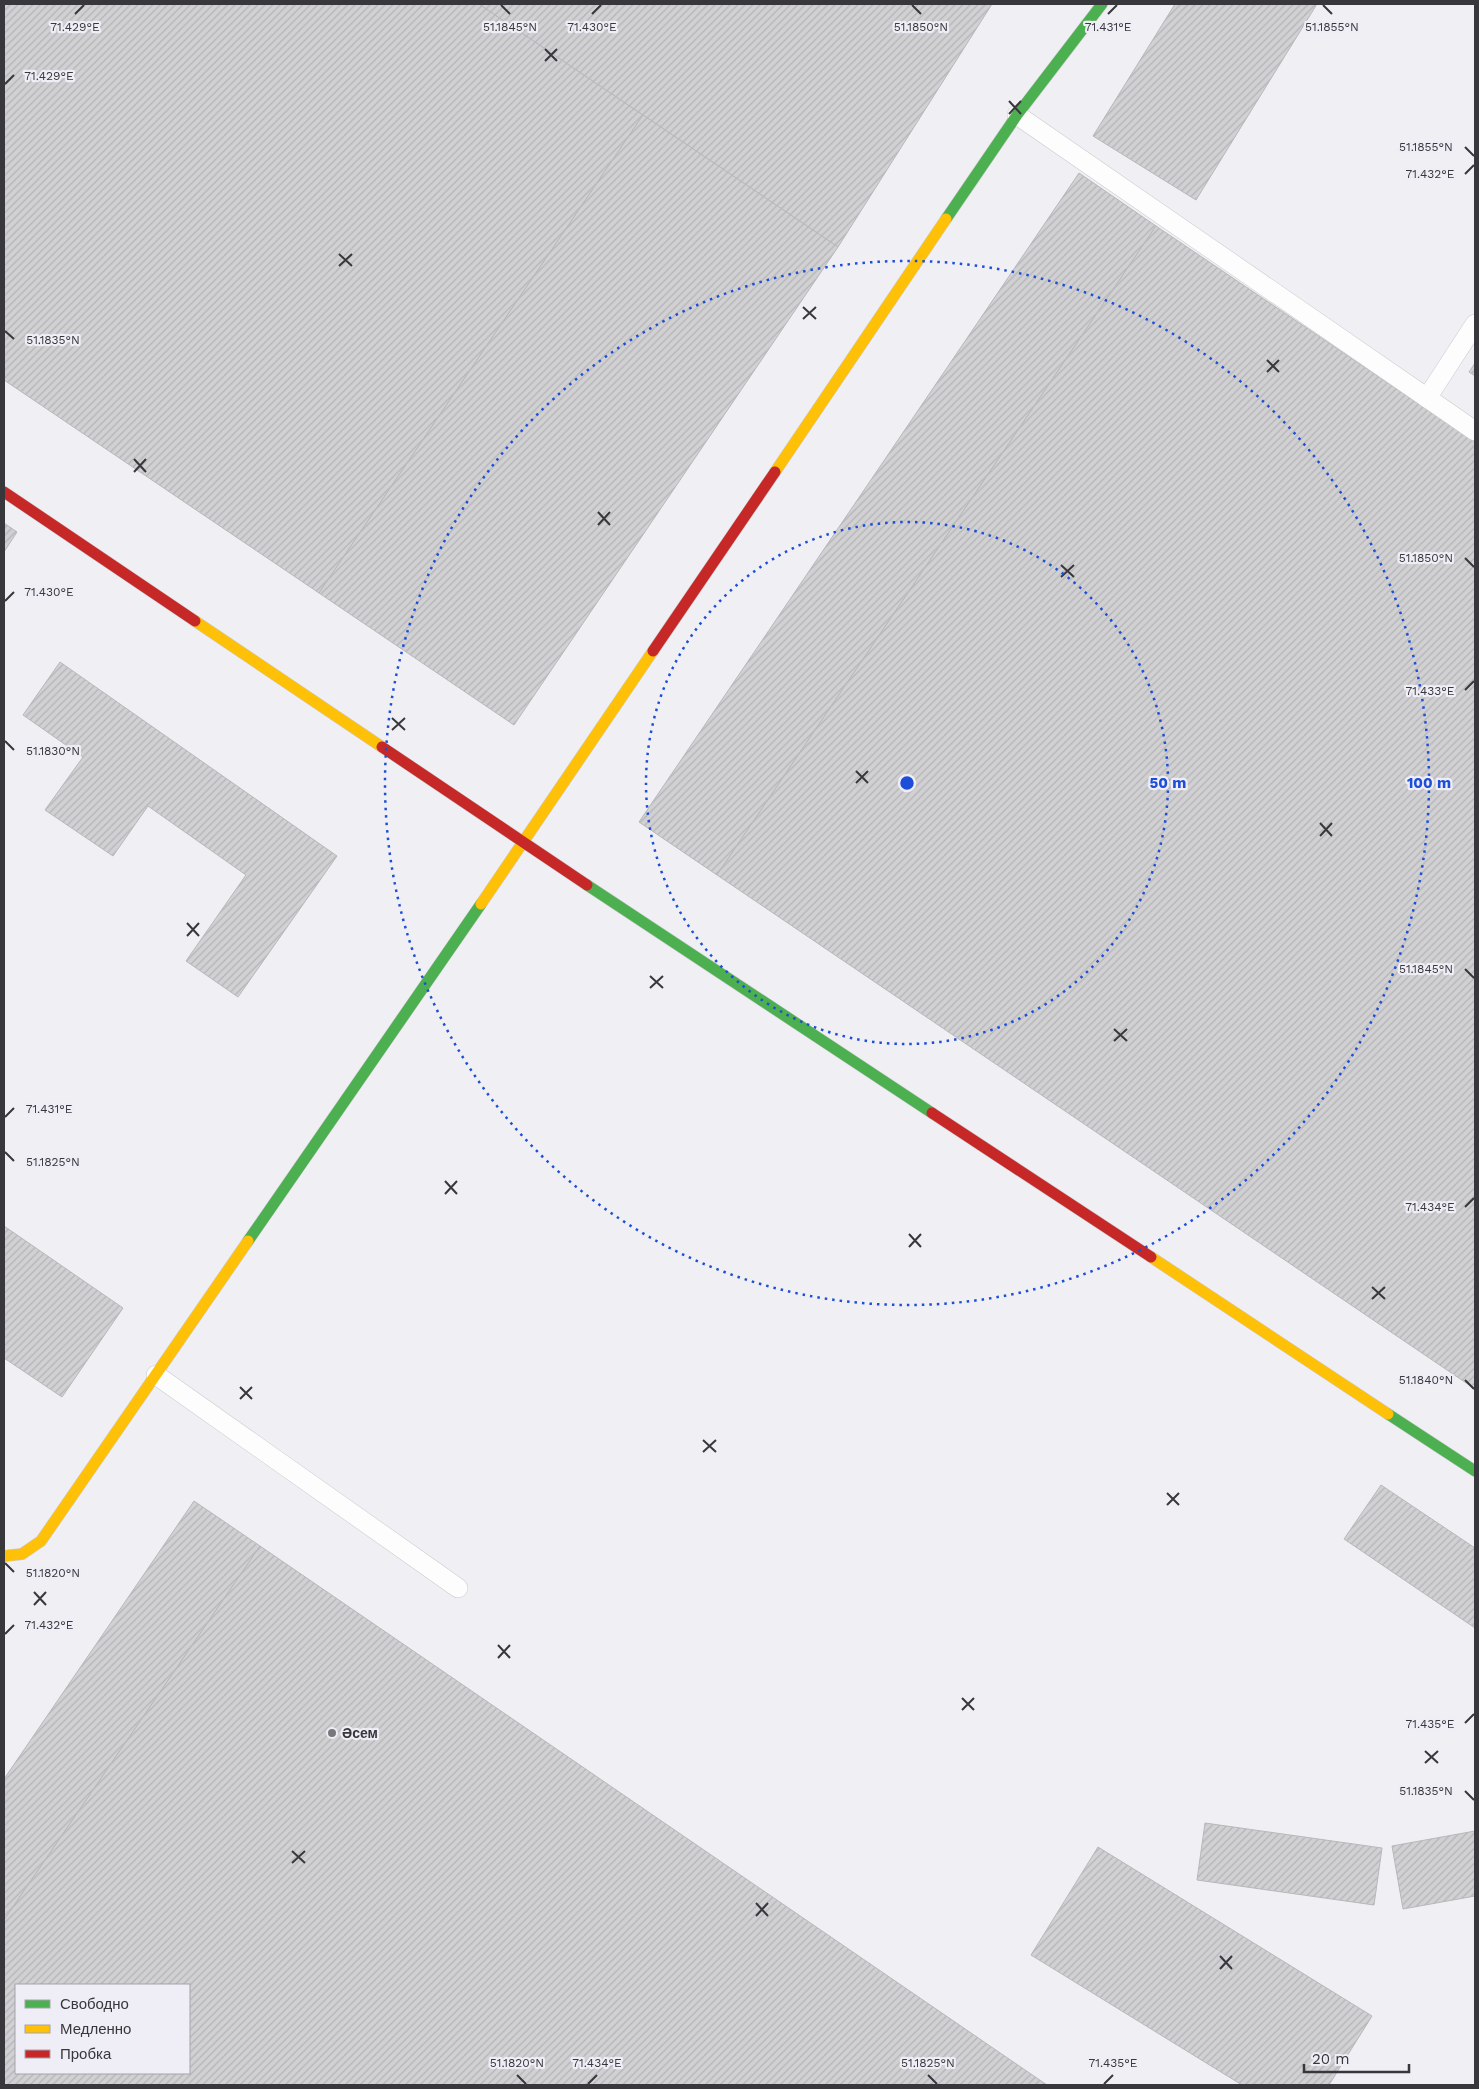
<svg xmlns="http://www.w3.org/2000/svg" width="1479" height="2089" viewBox="0 0 1479 2089" font-family="'Work Sans',sans-serif">
  <style>
    .building { fill: url(#building-hatch); stroke: #b8b7bb; fill-rule: evenodd }
    .lines { fill: none; stroke-linecap: round; stroke-linejoin: round }
    .lane-casing { stroke: #cbcace; stroke-width: 20 }
    .fast-casing { stroke: #cbcace; stroke-width: 12 }
    .slow-casing { stroke: #cbcace; stroke-width: 12 }
    .jam-casing { stroke: #cbcace; stroke-width: 12 }
    .lane { stroke: #fdfdfd; stroke-width: 19 }
    .fast { stroke: #4caf50; stroke-width: 11 }
    .slow { stroke: #ffc107; stroke-width: 11 }
    .jam { stroke: #c62828; stroke-width: 11 }
    .ticks { fill: none; stroke: #38373b; stroke-width: 2 }
    .ring { fill: none; stroke: #1d4ed8; stroke-width: 2.5; stroke-dasharray: 2.5 5 }
    .poi-dot { fill: #78777c; stroke: #efedf6; stroke-width: 2 }
    .labels { text-anchor: middle; stroke-width: 4.5; stroke-linejoin: round; paint-order: stroke }
    .poi-label { font-size: 14px; font-weight: bold; fill: #38373b; stroke: #efedf6; text-anchor: start }
    .ticks-label { font-size: 12px; text-anchor: middle; fill: #38373b; stroke: #efedf6; stroke-width: 4.5; stroke-linejoin: round; paint-order: stroke }
    .centre { fill: #1d4ed8; stroke: #efedf6; stroke-width: 2.5 }
    .ring-label { font-size: 15px; text-anchor: middle; font-weight: bold; fill: #1d4ed8; stroke: #efedf6; stroke-width: 4.5; stroke-linejoin: round; paint-order: stroke }
  </style>
  <defs>
    <pattern id="building-hatch" width="6" height="6" patternUnits="userSpaceOnUse" patternTransform="scale(1.25)"><rect width="6" height="6" fill="#d1d0d3"/><path d="M-1 1l2-2M0 6l6-6M5 7l2-2" fill="none" stroke="#b4b3b6"/></pattern>
  </defs>
  <rect width="100%" height="100%" fill="#f0eff4"/>
  <g class="building">
    <path d="M4,4H479L643,115L319,593L4,380Z"/>
    <path d="M479,4H992L838,247Z"/>
    <path d="M1175,4H1317L1196,200L1093,136Z"/>
    <path d="M643,115L838,247L514,725L319,593Z"/>
    <path d="M1079,173L1156,226L717,875L639,822Z"/>
    <path d="M1156,226L1475,442V1389L717,875Z"/>
    <path d="M1475,363V376L1469,372Z"/>
    <path d="M4,523L17,532L4,552Z"/>
    <path d="M60,662L337,856L238,997L186,961L246,875L148,806L113,856L45,810L83,757L23,715Z"/>
    <path d="M4,1226L123,1308L62,1397L4,1358Z"/>
    <path d="M1381,1485L1475,1548V1628L1344,1539Z"/>
    <path d="M194,1501L260,1546L4,1920V1779Z"/>
    <path d="M260,1546L1047,2085H4V1920ZM16,1985H189V2073H16Z"/>
    <path d="M1205,1823L1382,1848L1374,1905L1197,1880Z"/>
    <path d="M1475,1831V1896L1403,1909L1392,1846Z"/>
    <path d="M1098,1847L1372,2016L1329,2085H1242L1031,1955Z"/>
  </g>
  <g class="lines">
    <defs>
      <g id="lane">
        <path d="M1017,115L1475,431"/>
        <path d="M1427,398L1475,324"/>
        <path d="M156,1375L458,1588"/>
      </g>
      <g id="fast">
        <path d="M946,219L1017,115L1102,4"/>
        <path d="M587,885L932,1113"/>
        <path d="M248,1241L481,904"/>
        <path d="M1388,1414L1475,1471"/>
      </g>
      <g id="slow">
        <path d="M775,472L946,219"/>
        <path d="M195,621L382,747"/>
        <path d="M481,904L653,651"/>
        <path d="M1151,1257L1388,1414"/>
        <path d="M4,1556L22,1554L41,1541L248,1241"/>
      </g>
      <g id="jam">
        <path d="M4,492L195,621"/>
        <path d="M653,651L775,472"/>
        <path d="M382,747L587,885"/>
        <path d="M932,1113L1151,1257"/>
      </g>
    </defs>
    <use href="#lane" class="lane-casing"/>
    <use href="#fast" class="fast-casing"/>
    <use href="#slow" class="slow-casing"/>
    <use href="#jam" class="jam-casing"/>
    <use href="#lane" class="lane"/>
    <use href="#fast" class="fast"/>
    <use href="#slow" class="slow"/>
    <use href="#jam" class="jam"/>
  </g>
  <path class="ticks" d="M501,5L510,14M912,5L921,14M1323,5L1332,14M75,14L84,5M592,14L601,5M1108,14L1117,5M545,49L557,61M545,61L557,49M5,84L14,75M1009,101L1021,114M1009,114L1021,101M1465,147L1474,156M1465,174L1474,165M339,254L352,266M339,266L352,254M803,307L816,319M803,319L816,307M5,331L14,339M1267,360L1279,372M1267,372L1279,360M134,459L146,472M134,472L146,459M598,512L610,525M598,525L610,512M1465,558L1474,567M1061,565L1074,577M1061,577L1074,565M5,601L14,592M1465,690L1474,681M392,718L405,730M392,730L405,718M5,741L14,750M856,771L868,783M856,783L868,771M1320,823L1332,836M1320,836L1332,823M187,923L199,936M187,936L199,923M1465,969L1474,978M650,976L663,988M650,988L663,976M1114,1029L1127,1041M1114,1041L1127,1029M5,1117L14,1108M5,1152L14,1161M445,1181L457,1194M445,1194L457,1181M1465,1207L1474,1198M909,1234L921,1247M909,1247L921,1234M1372,1287L1385,1299M1372,1299L1385,1287M1465,1380L1474,1389M240,1387L252,1399M240,1399L252,1387M703,1440L716,1452M703,1452L716,1440M1167,1493L1179,1505M1167,1505L1179,1493M5,1563L14,1572M34,1592L46,1605M34,1605L46,1592M5,1634L14,1625M498,1645L510,1658M498,1658L510,1645M962,1698L974,1710M962,1710L974,1698M1465,1723L1474,1714M1425,1751L1438,1763M1425,1763L1438,1751M1465,1791L1474,1800M292,1851L305,1863M292,1863L305,1851M756,1903L768,1916M756,1916L768,1903M1220,1956L1232,1969M1220,1969L1232,1956M517,2075L526,2084M928,2075L937,2084M588,2084L597,2075M1104,2084L1113,2075"/>
  <g class="ring">
    <circle cx="907" cy="783" r="261"/>
    <circle cx="907" cy="783" r="522"/>
  </g>
  <circle class="poi-dot" cx="332" cy="1733" r="5"/>
  <g class="labels">
    <g class="poi-label">
      <text x="342" y="1738">Әсем</text>
    </g>
  </g>
  <g class="ticks-label">
    <text x="75" y="31">71.429°E</text>
    <text x="510" y="31">51.1845°N</text>
    <text x="592" y="31">71.430°E</text>
    <text x="921" y="31">51.1850°N</text>
    <text x="1108" y="31">71.431°E</text>
    <text x="1332" y="31">51.1855°N</text>
    <text x="49" y="80">71.429°E</text>
    <text x="1426" y="151">51.1855°N</text>
    <text x="1430" y="178">71.432°E</text>
    <text x="53" y="344">51.1835°N</text>
    <text x="1426" y="562">51.1850°N</text>
    <text x="49" y="596">71.430°E</text>
    <text x="1430" y="695">71.433°E</text>
    <text x="53" y="755">51.1830°N</text>
    <text x="1426" y="973">51.1845°N</text>
    <text x="49" y="1113">71.431°E</text>
    <text x="53" y="1166">51.1825°N</text>
    <text x="1430" y="1211">71.434°E</text>
    <text x="1426" y="1384">51.1840°N</text>
    <text x="53" y="1577">51.1820°N</text>
    <text x="49" y="1629">71.432°E</text>
    <text x="1430" y="1728">71.435°E</text>
    <text x="1426" y="1795">51.1835°N</text>
    <text x="517" y="2067">51.1820°N</text>
    <text x="597" y="2067">71.434°E</text>
    <text x="928" y="2067">51.1825°N</text>
    <text x="1113" y="2067">71.435°E</text>
  </g>
  <circle cx="907" cy="783" r="8" class="centre"/>
  <g class="ring-label">
    <text x="1168" y="788">50 m</text>
    <text x="1429" y="788">100 m</text>
  </g>
  <rect width="1479" height="2089" fill="none" stroke="#38373b" stroke-width="10"/>
  <rect x="15" y="1984" width="175" height="90" fill="#efedf6" stroke="#a6a4ab"/>
  <rect x="25" y="2000" width="25" height="8" fill="#4caf50" stroke="#a6a4ab"/>
  <text x="60" y="2009" font-size="15" fill="#38373b">Свободно</text>
  <rect x="25" y="2025" width="25" height="8" fill="#ffc107" stroke="#a6a4ab"/>
  <text x="60" y="2034" font-size="15" fill="#38373b">Медленно</text>
  <rect x="25" y="2050" width="25" height="8" fill="#c62828" stroke="#a6a4ab"/>
  <text x="60" y="2059" font-size="15" fill="#38373b">Пробка</text>
  <path d="M1304 2064v8h105v-8" fill="none" stroke="#38373b" stroke-width="2.5"/>
  <text x="1312" y="2064" font-size="15" fill="#38373b" stroke="#efedf6" stroke-width="4" paint-order="stroke">20 m</text>
</svg>
